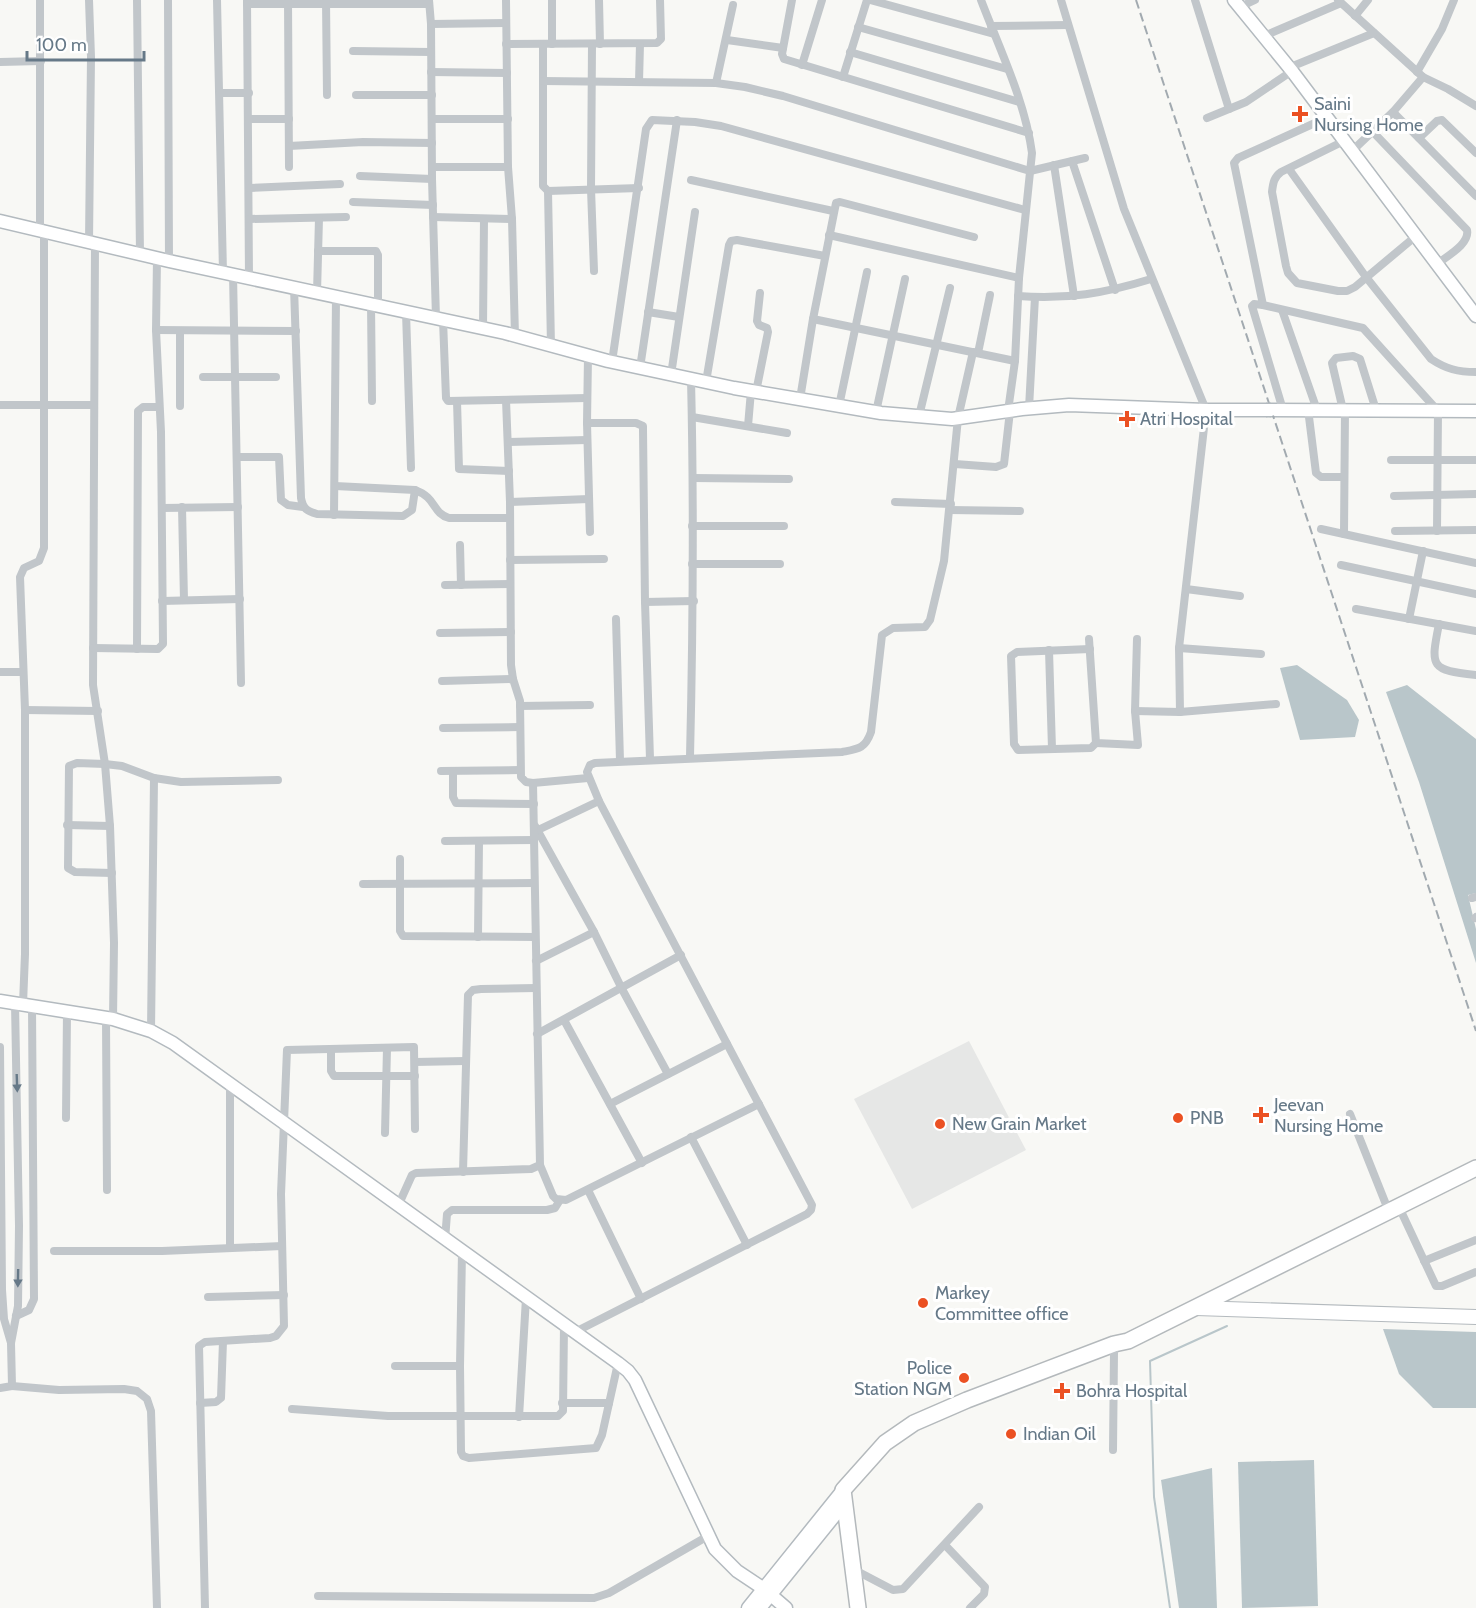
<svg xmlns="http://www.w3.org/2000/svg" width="1476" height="1608" viewBox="0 0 1476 1608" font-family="Cabin,sans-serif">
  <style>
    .built { fill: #e6e7e6 }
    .water { fill: #b9c6ca }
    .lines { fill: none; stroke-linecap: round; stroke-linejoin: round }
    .stream { stroke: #b9c6ca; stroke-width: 2 }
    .secondary-casing { stroke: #b3babf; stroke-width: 15 }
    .primary-casing { stroke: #b4babe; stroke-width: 16 }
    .highway-casing { stroke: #b4b9bc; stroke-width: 18 }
    .street { stroke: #c1c6ca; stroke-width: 8 }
    .secondary { stroke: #fff; stroke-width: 12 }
    .primary { stroke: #fff; stroke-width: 14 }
    .highway { stroke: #fff; stroke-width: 15 }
    .rail { stroke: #a2aab0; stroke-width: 2; stroke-dasharray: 9 4.5; stroke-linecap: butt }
    .secondary-bridge-casing { stroke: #b3babf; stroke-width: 15; stroke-linecap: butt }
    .secondary-bridge { stroke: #fff; stroke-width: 12 }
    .oneway { fill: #667988 }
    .poi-dot { fill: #eb5123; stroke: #fff; stroke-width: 2 }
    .labels { text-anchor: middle; stroke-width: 6; stroke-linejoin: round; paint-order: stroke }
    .poi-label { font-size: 18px; fill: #667988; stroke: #fff; text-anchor: start }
  </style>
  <rect width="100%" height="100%" fill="#f8f8f5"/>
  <path class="built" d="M969,1041L1026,1150L912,1209L854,1099Z"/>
  <g class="water">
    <path d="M1297,665L1347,700L1359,720L1355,737L1300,740L1280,668Z"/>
    <path d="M1407,685L1476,739V893L1468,895L1476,929V963L1419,782L1386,692Z"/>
    <path d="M1383,1329L1476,1332V1408H1433L1399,1374Z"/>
    <path d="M1314,1460L1318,1606L1242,1608L1238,1462Z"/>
    <path d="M1212,1468L1217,1608H1179L1161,1480Z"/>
  </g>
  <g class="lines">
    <path class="stream" d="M1170,1608L1154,1497L1150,1361L1227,1326"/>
    <defs>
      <g id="secondary">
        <path d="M1234,0L1292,71L1476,316"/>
        <path d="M0,221L169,261L505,333L608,361L734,388L881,413L952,419L1022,409L1069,405L1206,410H1266"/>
        <path d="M1271,410L1476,411"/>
        <path d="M0,1001L113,1019L151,1031L173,1043L618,1363L628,1371L635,1380L715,1549L737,1571L764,1589L786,1608"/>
        <path d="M748,1608L843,1490"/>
        <path d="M760,1608L844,1504"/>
      </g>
      <path id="primary" d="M1196,1308L1476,1317"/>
      <path id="highway" d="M858,1608L843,1490L885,1443L914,1423L967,1400L1114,1344L1128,1341L1476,1168"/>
    </defs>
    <use href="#secondary" class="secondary-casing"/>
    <use href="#primary" class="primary-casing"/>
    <use href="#highway" class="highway-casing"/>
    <g class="street">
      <path d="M40,0V230"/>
      <path d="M89,0L91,57L89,242"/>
      <path d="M137,0L140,254"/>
      <path d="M168,0L169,261"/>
      <path d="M217,0L223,273"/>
      <path d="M247,0L249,278"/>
      <path d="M288,0L289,167"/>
      <path d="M326,0L327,95"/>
      <path d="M429,0L431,24L432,179L436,318"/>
      <path d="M506,0L508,167L512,219L515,336"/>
      <path d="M599,0L600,44"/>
      <path d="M792,0L782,54L784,59L1029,133"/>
      <path d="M870,0L994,34"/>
      <path d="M981,0C1000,50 1025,101 1032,153L1019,278L1015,361L1008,411"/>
      <path d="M1061,0L1124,209L1206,410L1179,648L1180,712"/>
      <path d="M1195,0L1229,109"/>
      <path d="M1338,0L1423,77L1448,89L1476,106"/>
      <path d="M247,4H429"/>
      <path d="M1240,7L1255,0"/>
      <path d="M1355,16L1368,0"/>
      <path d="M431,24L506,23"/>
      <path d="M991,26L1068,25"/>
      <path d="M858,27L1007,69"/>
      <path d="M1264,36L1341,3"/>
      <path d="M727,40L783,48"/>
      <path d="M506,44L657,43L661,39L660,0"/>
      <path d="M543,44V186L548,191L551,346"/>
      <path d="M552,44V0"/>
      <path d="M592,44L591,189L594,271"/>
      <path d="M353,51L431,52"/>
      <path d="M850,52L1019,102"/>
      <path d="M0,62L41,61"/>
      <path d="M802,65L822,0"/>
      <path d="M1288,68L1374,33"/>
      <path d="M431,72L507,73"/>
      <path d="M1417,72L1442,29L1454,0"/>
      <path d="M843,77L867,0"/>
      <path d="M543,81L716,83L745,87L783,96L1030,171L1085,158"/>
      <path d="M639,82L640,44"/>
      <path d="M716,83L733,5"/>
      <path d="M220,93H249"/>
      <path d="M356,95H432"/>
      <path d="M1393,112L1476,196"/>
      <path d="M1207,118L1246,102L1292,71"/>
      <path d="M1326,118L1238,158L1234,163L1263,305L1363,328L1438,411L1437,531"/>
      <path d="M249,119H289"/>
      <path d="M432,119H508"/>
      <path d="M1373,132L1467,230C1470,244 1447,256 1437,264"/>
      <path d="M1419,138L1437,121L1442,120L1476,153"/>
      <path d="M1344,141L1281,172C1274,177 1273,183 1272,192L1286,266L1288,273L1297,283L1338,291H1347L1355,287L1416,236"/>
      <path d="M289,146L363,142L432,143"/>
      <path d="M1352,151L1393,112L1423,77"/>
      <path d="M1072,161L1115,290"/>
      <path d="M1054,165L1074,296"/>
      <path d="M432,167H508"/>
      <path d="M1289,169L1366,277L1431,359C1446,369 1458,372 1476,372"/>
      <path d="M360,176L432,179"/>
      <path d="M691,180L833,211"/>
      <path d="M249,188L340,184"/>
      <path d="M548,191L639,188"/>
      <path d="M353,202L433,205"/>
      <path d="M433,217L512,219"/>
      <path d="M249,219L346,217"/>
      <path d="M829,235L1019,278"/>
      <path d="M95,243L93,685L105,764L110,826L114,943L113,1019"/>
      <path d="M318,251H376L378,255V305"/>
      <path d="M233,274L241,683"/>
      <path d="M294,287L301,498C303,509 307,511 317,514L403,516L412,510L415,490"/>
      <path d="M317,293L319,218"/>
      <path d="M1018,296C1066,300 1106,293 1151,279"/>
      <path d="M371,303L372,401"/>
      <path d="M1263,305L1254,304L1252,306L1283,410"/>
      <path d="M1282,310L1317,410"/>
      <path d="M406,312L411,468"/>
      <path d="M648,312L679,317"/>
      <path d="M813,319L1015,361"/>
      <path d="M443,320L446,398L448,401L587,398"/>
      <path d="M483,328L484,219"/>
      <path d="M156,330L296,331"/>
      <path d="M978,353L990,295"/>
      <path d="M588,356L587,423L590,532"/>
      <path d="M612,362L646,129L652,120L695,122L721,126L1025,210"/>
      <path d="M640,368L677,120"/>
      <path d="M671,375L695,212"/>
      <path d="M203,377H276"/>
      <path d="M706,382L729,245L731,241L737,240L825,256"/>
      <path d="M756,392L768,332L767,328L759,325L757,321L760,293"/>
      <path d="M800,399L813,319L836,203L840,202L974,237"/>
      <path d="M506,400L510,502L511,665L513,679L520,701L521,777L526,782L533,783L588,778"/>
      <path d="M457,401L459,469L509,471"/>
      <path d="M0,405H94"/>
      <path d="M180,406V331"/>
      <path d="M839,406L867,272"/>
      <path d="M1029,408L1035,297"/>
      <path d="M1308,409L1316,473L1321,477H1344"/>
      <path d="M1343,410L1332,363L1336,358L1353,356L1360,359L1376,410"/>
      <path d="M876,412L905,279"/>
      <path d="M919,416L950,288"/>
      <path d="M692,417L787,433"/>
      <path d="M587,423H636L643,426V430L645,602L650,759"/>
      <path d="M748,426L751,391"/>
      <path d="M509,442L587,440"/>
      <path d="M237,457H279L281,500L288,505L303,507"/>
      <path d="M1391,460H1476"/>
      <path d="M955,464L996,467L1004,464L1010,411"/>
      <path d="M693,478L789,479"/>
      <path d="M335,486L415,490C437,498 432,513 449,518H510"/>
      <path d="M1394,496L1476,494"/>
      <path d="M510,502L589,499"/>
      <path d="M895,502L951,504"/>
      <path d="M182,507L184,600"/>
      <path d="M162,508L238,507"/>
      <path d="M950,510L1020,511"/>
      <path d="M334,515L336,297"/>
      <path d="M692,526H784"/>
      <path d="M1321,529L1476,563"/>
      <path d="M1395,531L1476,530"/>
      <path d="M1344,534L1345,410"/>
      <path d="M460,545L461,585"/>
      <path d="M510,560L604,559"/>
      <path d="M692,564H780"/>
      <path d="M1341,565L1476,594"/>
      <path d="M445,585L510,584"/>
      <path d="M1186,589L1240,596"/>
      <path d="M162,601L240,599"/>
      <path d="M645,602L694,601"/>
      <path d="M1356,609L1476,631"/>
      <path d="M616,619L620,761"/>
      <path d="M1409,619L1423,551"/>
      <path d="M1439,624C1430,668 1431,670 1476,675"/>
      <path d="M440,633L511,632"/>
      <path d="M1089,639L1096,743L1138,745L1135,711L1137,639"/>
      <path d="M93,648L158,649L163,644L161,432L156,330L157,258"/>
      <path d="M1179,648L1261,654"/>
      <path d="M137,649L138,411L143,407H159"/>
      <path d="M1090,649L1017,652L1011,656L1014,744L1018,750L1091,748L1096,743"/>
      <path d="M1049,650L1052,749"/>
      <path d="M0,672H23"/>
      <path d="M442,681L513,679"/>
      <path d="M520,706L590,705"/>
      <path d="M25,710L98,711"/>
      <path d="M1135,711L1180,712L1276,704"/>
      <path d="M443,728L520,727"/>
      <path d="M690,757C693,631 694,505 691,379"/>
      <path d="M441,771L520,770"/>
      <path d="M453,771V797L456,803L534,804"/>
      <path d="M67,825L110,826"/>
      <path d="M535,826L594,932L622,989L668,1074"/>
      <path d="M538,830L599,801"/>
      <path d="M445,841L534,840"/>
      <path d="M400,859V931L403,936L535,937"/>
      <path d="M112,873L75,872L68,868L69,766L77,763L105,764L122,766L154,778L181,782L278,780"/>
      <path d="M363,884L534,883"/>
      <path d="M1472,898L1476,897"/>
      <path d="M1475,918L1476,917"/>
      <path d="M478,937L479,841"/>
      <path d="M536,961L594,932"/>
      <path d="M23,1004L25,954V710L20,577L24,568L39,561L44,548V231"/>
      <path d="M106,1018L107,1190"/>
      <path d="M564,1020L642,1163"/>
      <path d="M151,1031L154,778"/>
      <path d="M537,1034L681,955"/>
      <path d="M0,1047L2,1290L4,1319L11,1343"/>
      <path d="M331,1049V1071L334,1076H415"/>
      <path d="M415,1062L465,1061"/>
      <path d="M230,1082V1248"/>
      <path d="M610,1104L727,1044"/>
      <path d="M1350,1114L1389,1212"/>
      <path d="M66,1118L67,1011"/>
      <path d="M385,1133L387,1048"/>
      <path d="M691,1137L747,1245"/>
      <path d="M540,1165L553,1196L556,1199L566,1200L759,1104"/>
      <path d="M463,1172L468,995L473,990L481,989L536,988"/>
      <path d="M588,1190L641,1299"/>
      <path d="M398,1206L412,1175L416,1173L531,1169L540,1165L533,783"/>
      <path d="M1399,1207L1436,1286H1442L1476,1272"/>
      <path d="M445,1240L447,1214L452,1210H547L555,1208L560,1200"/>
      <path d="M54,1251H162L282,1246"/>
      <path d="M462,1252L460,1366L461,1452L463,1456L469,1458L596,1448L602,1435L618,1363"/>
      <path d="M1424,1261L1476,1240"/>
      <path d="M208,1297L284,1295"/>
      <path d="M16,1316L29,1310L34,1299L32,1006"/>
      <path d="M575,1332L807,1214L811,1210L812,1205L599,801L587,772L590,765L595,763L842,752C858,749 865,749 871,732L882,635L893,628L925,627L930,620L944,561L958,418L973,352"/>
      <path d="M395,1366H460"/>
      <path d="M12,1386L59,1390L124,1389L137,1391L147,1399L151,1411L157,1608"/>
      <path d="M0,1388L12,1386L11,1343L18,1306L19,1226L15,1003"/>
      <path d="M200,1403L216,1402L221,1398L223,1341"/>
      <path d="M562,1403H609"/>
      <path d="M292,1409L388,1416H558L563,1411L564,1325"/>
      <path d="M519,1417L526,1298"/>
      <path d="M1113,1450L1114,1352"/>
      <path d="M945,1545L985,1587L984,1594L970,1608"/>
      <path d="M853,1569L893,1590L903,1589L979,1507"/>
      <path d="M318,1596L594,1598L609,1593L708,1536"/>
      <path d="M205,1608L199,1346L205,1342L270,1338L276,1336L284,1326L281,1194L287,1050L414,1047L415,1129"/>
    </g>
    <use href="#secondary" class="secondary"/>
    <use href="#primary" class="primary"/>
    <use href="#highway" class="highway"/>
    <path class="rail" d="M1136,0L1476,1031"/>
    <defs>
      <path id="secondary-bridge" d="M1266,410H1271"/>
    </defs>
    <use href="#secondary-bridge" class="secondary-bridge-casing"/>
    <use href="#secondary-bridge" class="secondary-bridge"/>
  </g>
  <defs><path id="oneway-solid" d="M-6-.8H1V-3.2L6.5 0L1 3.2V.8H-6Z" transform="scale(1.5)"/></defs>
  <g class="oneway">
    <use href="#oneway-solid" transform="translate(17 1083) rotate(88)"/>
    <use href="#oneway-solid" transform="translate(18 1278) rotate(91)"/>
  </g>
  <g class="poi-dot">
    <path d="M1297 105h6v6h6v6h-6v6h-6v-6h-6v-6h6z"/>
    <path d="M1124 410h6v6h6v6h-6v6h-6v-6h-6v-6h6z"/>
    <path d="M1258 1106h6v6h6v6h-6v6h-6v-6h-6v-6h6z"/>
    <circle cx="1178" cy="1118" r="6"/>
    <circle cx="940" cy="1124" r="6"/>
    <circle cx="923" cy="1303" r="6"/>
    <circle cx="964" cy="1378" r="6"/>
    <path d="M1059 1382h6v6h6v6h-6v6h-6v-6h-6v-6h6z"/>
    <circle cx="1011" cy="1434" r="6"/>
  </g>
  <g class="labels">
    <g class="poi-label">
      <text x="1314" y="110">Saini<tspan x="1314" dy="21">Nursing Home</tspan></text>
      <text x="1140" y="425">Atri Hospital</text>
      <text x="1274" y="1111">Jeevan<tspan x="1274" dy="21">Nursing Home</tspan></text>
      <text x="1190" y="1124">PNB</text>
      <text x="952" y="1130">New Grain Market</text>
      <text x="935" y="1299">Markey<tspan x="935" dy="21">Committee office</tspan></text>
      <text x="952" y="1374" text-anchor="end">Police<tspan x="952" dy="21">Station NGM</tspan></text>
      <text x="1076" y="1397">Bohra Hospital</text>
      <text x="1023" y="1440">Indian Oil</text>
    </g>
  </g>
  <path d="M27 51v9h117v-9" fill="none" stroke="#667988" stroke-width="3"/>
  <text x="36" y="51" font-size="18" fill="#667988" stroke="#ffffff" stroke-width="4.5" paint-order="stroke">100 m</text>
</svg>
